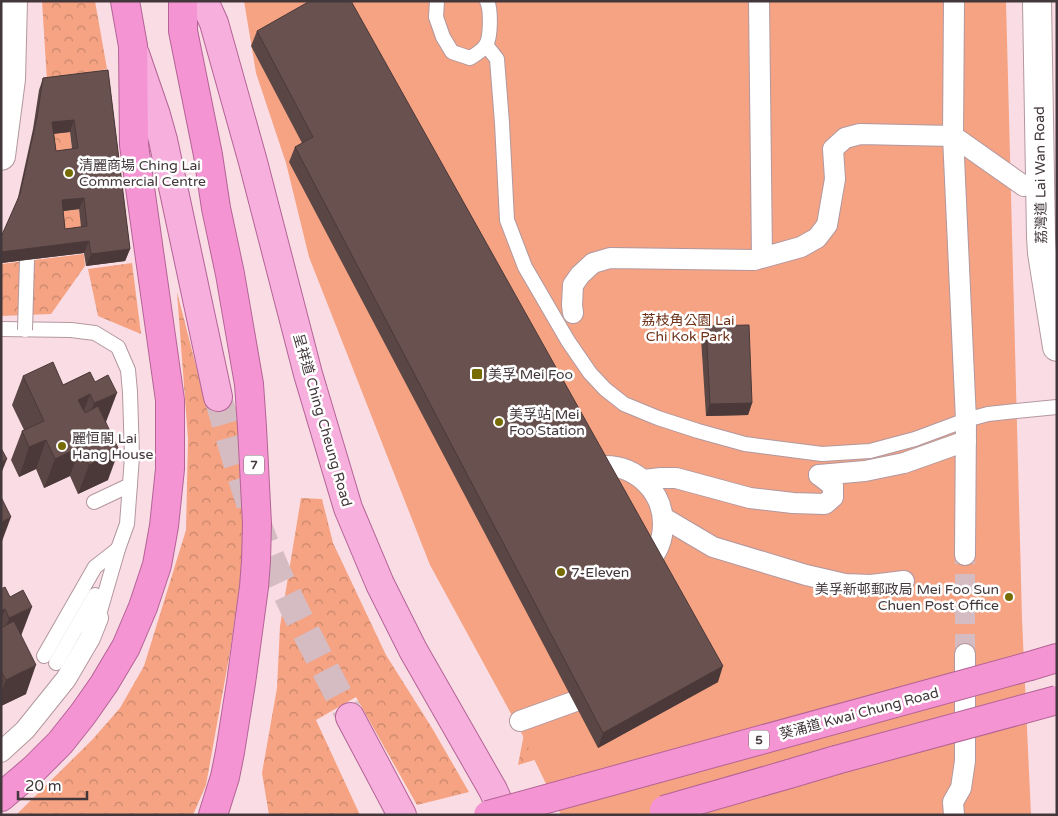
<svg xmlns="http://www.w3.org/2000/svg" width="1058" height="816" viewBox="0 0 1058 816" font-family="'Varela Round','Noto Sans TC',sans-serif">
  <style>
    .forest { fill: url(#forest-crowns) }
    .green { fill: #f5a383 }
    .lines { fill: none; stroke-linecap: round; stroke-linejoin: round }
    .pedestrian-tunnel { stroke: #d5bcc2; stroke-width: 20; stroke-dasharray: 20 10; stroke-linecap: butt }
    .primary-tunnel { stroke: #d5bcc2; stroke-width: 28; stroke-dasharray: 28 14; stroke-linecap: butt }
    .service-casing { stroke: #b2989e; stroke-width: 16 }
    .pedestrian-casing { stroke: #b2989e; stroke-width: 22 }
    .minor-casing { stroke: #b2989e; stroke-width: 30 }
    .secondary-casing { stroke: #b2989e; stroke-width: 30 }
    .primary-casing { stroke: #b46396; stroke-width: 30 }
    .trunk-casing { stroke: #b46396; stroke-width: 30 }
    .service { stroke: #fff; stroke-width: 14 }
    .pedestrian { stroke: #fff; stroke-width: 20 }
    .minor { stroke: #fff; stroke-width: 28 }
    .secondary { stroke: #fff; stroke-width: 28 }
    .primary { stroke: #f7afdd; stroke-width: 28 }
    .trunk { stroke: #f494d2; stroke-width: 28 }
    .service-bridge-casing { stroke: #b2989e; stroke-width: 16; stroke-linecap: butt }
    .trunk-bridge-casing { stroke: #b46396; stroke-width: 30; stroke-linecap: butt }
    .service-bridge { stroke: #fff; stroke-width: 14 }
    .trunk-bridge { stroke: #f494d2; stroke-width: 28 }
    .wall { fill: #5a4645; fill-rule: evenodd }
    .shaded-wall { fill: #4a3938 }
    .building { fill: #695150; stroke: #4a3938; fill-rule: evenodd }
    .poi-dot { fill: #776b04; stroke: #fff; stroke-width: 2 }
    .labels { text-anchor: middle; stroke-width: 5; stroke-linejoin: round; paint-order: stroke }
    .shield { fill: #fff; stroke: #7b7375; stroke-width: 1 }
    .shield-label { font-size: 12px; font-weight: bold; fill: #42373a }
    .poi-label { font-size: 14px; fill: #42373a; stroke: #fff; text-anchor: start }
    .street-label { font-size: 14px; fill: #42373a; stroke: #fff }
    .park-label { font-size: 14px; fill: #6d3219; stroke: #fff }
  </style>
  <defs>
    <pattern id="forest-crowns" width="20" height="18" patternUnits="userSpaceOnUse" patternTransform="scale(1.25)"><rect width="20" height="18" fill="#f5a383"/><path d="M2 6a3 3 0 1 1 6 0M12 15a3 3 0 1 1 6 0" fill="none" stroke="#c8866c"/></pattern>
  </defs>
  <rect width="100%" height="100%" fill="#fadde4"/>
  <g class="forest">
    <path d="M42,1H95L107,69L47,81Z"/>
    <path d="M70,132L73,160L51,163L48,134Z"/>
    <path d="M79,209L83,238L61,241L57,212Z"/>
    <path d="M84,254L85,266L51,314L1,316V264Z"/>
    <path d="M132,263L141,334L98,316L88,269Z"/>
    <path d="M177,292L204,397L244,410L246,504L242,569L230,652L206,785L193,815H16L92,740L120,708L144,666L186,530L188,439Z"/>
    <path d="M301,498L322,499L333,543L386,655L432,728L469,792L417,805L356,697L316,720L360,815H269L262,773L277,688L280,626Z"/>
    <path d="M530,703L541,758L518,765Z"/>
  </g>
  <path class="green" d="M244,1H1006L1022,619L1031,815H561L521,732L430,565L309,257L286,163L256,73Z"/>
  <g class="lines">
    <path class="pedestrian-tunnel" d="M965,654V555"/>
    <path class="primary-tunnel" d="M218,397C234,453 250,510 273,563C296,616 324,666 350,717"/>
    <defs>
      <g id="service">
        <path d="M437,1L436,17L443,37L452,52L470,58C475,55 483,50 486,45C491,37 491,9 487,1"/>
        <path d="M486,45L497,59L502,123L507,220L525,267L568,341L590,373L605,389L624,404L658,418L698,431L745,444L822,454L870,451L915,439L966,420L988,414L1016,411L1057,407"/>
        <path d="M1,329L71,330L95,333L118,347L128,370L130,392L132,457L127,524L118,549L98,618"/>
        <path d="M94,502L130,485"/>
        <path d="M44,656L95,567L118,549"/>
        <path d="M56,663L95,595"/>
      </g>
      <g id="pedestrian">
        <path d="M759,1L762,257"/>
        <path d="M954,1L953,136L966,420L965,555"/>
        <path d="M573,313L572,305L573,285L580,275L593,263L610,258L754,260L801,247L817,238L827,225L835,179L833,149L845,138L860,134L953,136L1024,186"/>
        <circle cx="605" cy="524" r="58"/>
        <path d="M819,475L865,471L904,463L966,441"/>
        <path d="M644,480L661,478H676L750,498L793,503L825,504L833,497V486L819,475"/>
        <path d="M664,518L713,547L806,575L845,584L871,585L904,581"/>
        <path d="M520,721L598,693"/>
        <path d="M1,752L25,730L66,679L90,638L98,618"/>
        <path d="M954,815L953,802L961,788L965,761V654"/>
      </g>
      <path id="minor" d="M1037,1L1041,237L1042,253L1057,347"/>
      <path id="secondary" d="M1,156L11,79L13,1"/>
      <g id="primary">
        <path d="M204,1L214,23L253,162L308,374L348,508L380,584L413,650L493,790L504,815"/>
        <path d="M135,54L156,115L163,140L218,397"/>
        <path d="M350,717L402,815"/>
      </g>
      <g id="trunk">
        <path d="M183,1V31L208,155L216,208L230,274L249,384L252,427L257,524L256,561L254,587L241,683L230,752L225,777L213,815"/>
        <path d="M1030,666L1057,658"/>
        <path d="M789,774L836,760"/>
        <path d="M1,797L34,769L60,743L83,714L104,684L126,647L143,607L157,565L164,526L170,469V400L134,145L133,46L125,1"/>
      </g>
    </defs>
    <use href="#service" class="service-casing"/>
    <use href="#pedestrian" class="pedestrian-casing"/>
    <use href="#minor" class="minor-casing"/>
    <use href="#secondary" class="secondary-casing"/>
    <use href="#primary" class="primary-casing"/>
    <use href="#trunk" class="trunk-casing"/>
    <use href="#service" class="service"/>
    <use href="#pedestrian" class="pedestrian"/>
    <use href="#minor" class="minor"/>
    <use href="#secondary" class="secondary"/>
    <use href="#primary" class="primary"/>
    <use href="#trunk" class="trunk"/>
    <defs>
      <path id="service-bridge" d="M25,330L27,260"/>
      <g id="trunk-bridge">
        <path d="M836,760L1057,700"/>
        <path d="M664,810L789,774"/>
        <path d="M488,815L1030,666"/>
      </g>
    </defs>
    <use href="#service-bridge" class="service-bridge-casing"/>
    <use href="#trunk-bridge" class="trunk-bridge-casing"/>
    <use href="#service-bridge" class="service-bridge"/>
    <use href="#trunk-bridge" class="trunk-bridge"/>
  </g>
  <g class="wall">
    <path d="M257,31L718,682L598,748L289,162L295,147L302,143L251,46Z"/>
    <path d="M108,70L130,249L125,261L86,266L84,253L1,263V237L17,202L33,129L39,90L43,78ZM70,132L72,149L56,151L54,134ZM79,209L81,227L65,229L63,211Z"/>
    <path d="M706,326L752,403L748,415L706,416L701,338Z"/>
    <path d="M90,372L106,422L108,480L78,494L70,476L44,488L36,469L19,477L11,460L22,431L24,430L12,405L23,376L63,385Z"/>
    <path d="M1,589L21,636L26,694L1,706Z"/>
  </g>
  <g class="shaded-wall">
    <path d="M74,120L70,132L48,134L52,122Z"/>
    <path d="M84,198L79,209L57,212L62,200Z"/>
    <path d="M89,241L84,253L1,263V252Z"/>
    <path d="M130,249L125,261L86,266L91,254Z"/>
    <path d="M117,393L106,422L83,432L94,403Z"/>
    <path d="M90,394L79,423L78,400Z"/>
    <path d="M752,403L748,415L706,416L710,404Z"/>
    <path d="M46,440L36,469L19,477L29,447Z"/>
    <path d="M80,447L70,476L44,488L55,459Z"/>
    <path d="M119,450L108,480L78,494L89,465Z"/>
    <path d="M7,459L1,474V462Z"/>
    <path d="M11,517L1,544V522Z"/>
    <path d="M32,607L21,636L1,641L9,618Z"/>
    <path d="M5,609L1,620V611Z"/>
    <path d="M36,665L26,694L1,706V693L6,680Z"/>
    <path d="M723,666L718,682L598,748L603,733Z"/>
  </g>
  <g class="building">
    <path d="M310,1H351L723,666L603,733L295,147L313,137L257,31Z"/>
    <path d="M108,70L130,249L91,254L89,241L1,252V237L20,194L37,117L43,78ZM74,120L78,148L56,151L52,122ZM84,198L87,226L65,229L62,200Z"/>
    <path d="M749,325L752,403L710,404L706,326Z"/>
    <path d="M53,362L63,385L90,372L95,382L108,375L117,393L94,403L90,394L78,400L85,413L98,406L119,450L89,465L80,447L55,459L46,440L29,447L22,431L44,421L23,376Z"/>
    <path d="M1,448L7,459L1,462Z"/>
    <path d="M1,497L11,517L1,522Z"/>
    <path d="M5,587L10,597L23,590L32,607L9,618L5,609L1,611V589Z"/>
    <path d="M14,621L36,665L6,680L1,671V628Z"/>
  </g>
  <g class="poi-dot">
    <circle cx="69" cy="173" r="5"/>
    <rect x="471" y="368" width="12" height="12" rx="2.5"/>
    <circle cx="499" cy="422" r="5"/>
    <circle cx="62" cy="446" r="5"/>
    <circle cx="561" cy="572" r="5"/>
    <circle cx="1009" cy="597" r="5"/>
  </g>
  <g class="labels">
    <g class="shield">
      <rect x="244" y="455.5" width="20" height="19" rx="4"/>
      <rect x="749" y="730.5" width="20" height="19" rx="4"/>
    </g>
    <g class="shield-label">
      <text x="254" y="469">7</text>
      <text x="759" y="744">5</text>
    </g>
    <g class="poi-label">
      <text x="79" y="170">清麗商場 Ching Lai<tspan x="79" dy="16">Commercial Centre</tspan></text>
      <text x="488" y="379">美孚 Mei Foo</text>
      <text x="509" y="419">美孚站 Mei<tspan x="509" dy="16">Foo Station</tspan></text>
      <text x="72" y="443">麗恒閣 Lai<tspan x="72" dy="16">Hang House</tspan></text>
      <text x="571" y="577">7-Eleven</text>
      <text x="999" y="594" text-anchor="end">美孚新邨郵政局 Mei Foo Sun<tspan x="999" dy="16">Chuen Post Office</tspan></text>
    </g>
    <g class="street-label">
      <text transform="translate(1040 175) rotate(-91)" y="5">荔灣道 Lai Wan Road</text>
      <text transform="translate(323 420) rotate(74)" y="5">呈祥道 Ching Cheung Road</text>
      <text transform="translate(859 713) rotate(-15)" y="5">葵涌道 Kwai Chung Road</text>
    </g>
    <g class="park-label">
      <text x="688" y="325">荔枝角公園 Lai<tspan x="688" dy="16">Chi Kok Park</tspan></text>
    </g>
  </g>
  <rect width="1058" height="816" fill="none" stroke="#42373a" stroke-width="5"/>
  <path d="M18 791v8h69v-8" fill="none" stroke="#42373a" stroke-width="2.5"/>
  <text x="25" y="791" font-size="15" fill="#42373a" stroke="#ffffff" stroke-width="4" paint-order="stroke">20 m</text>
</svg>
